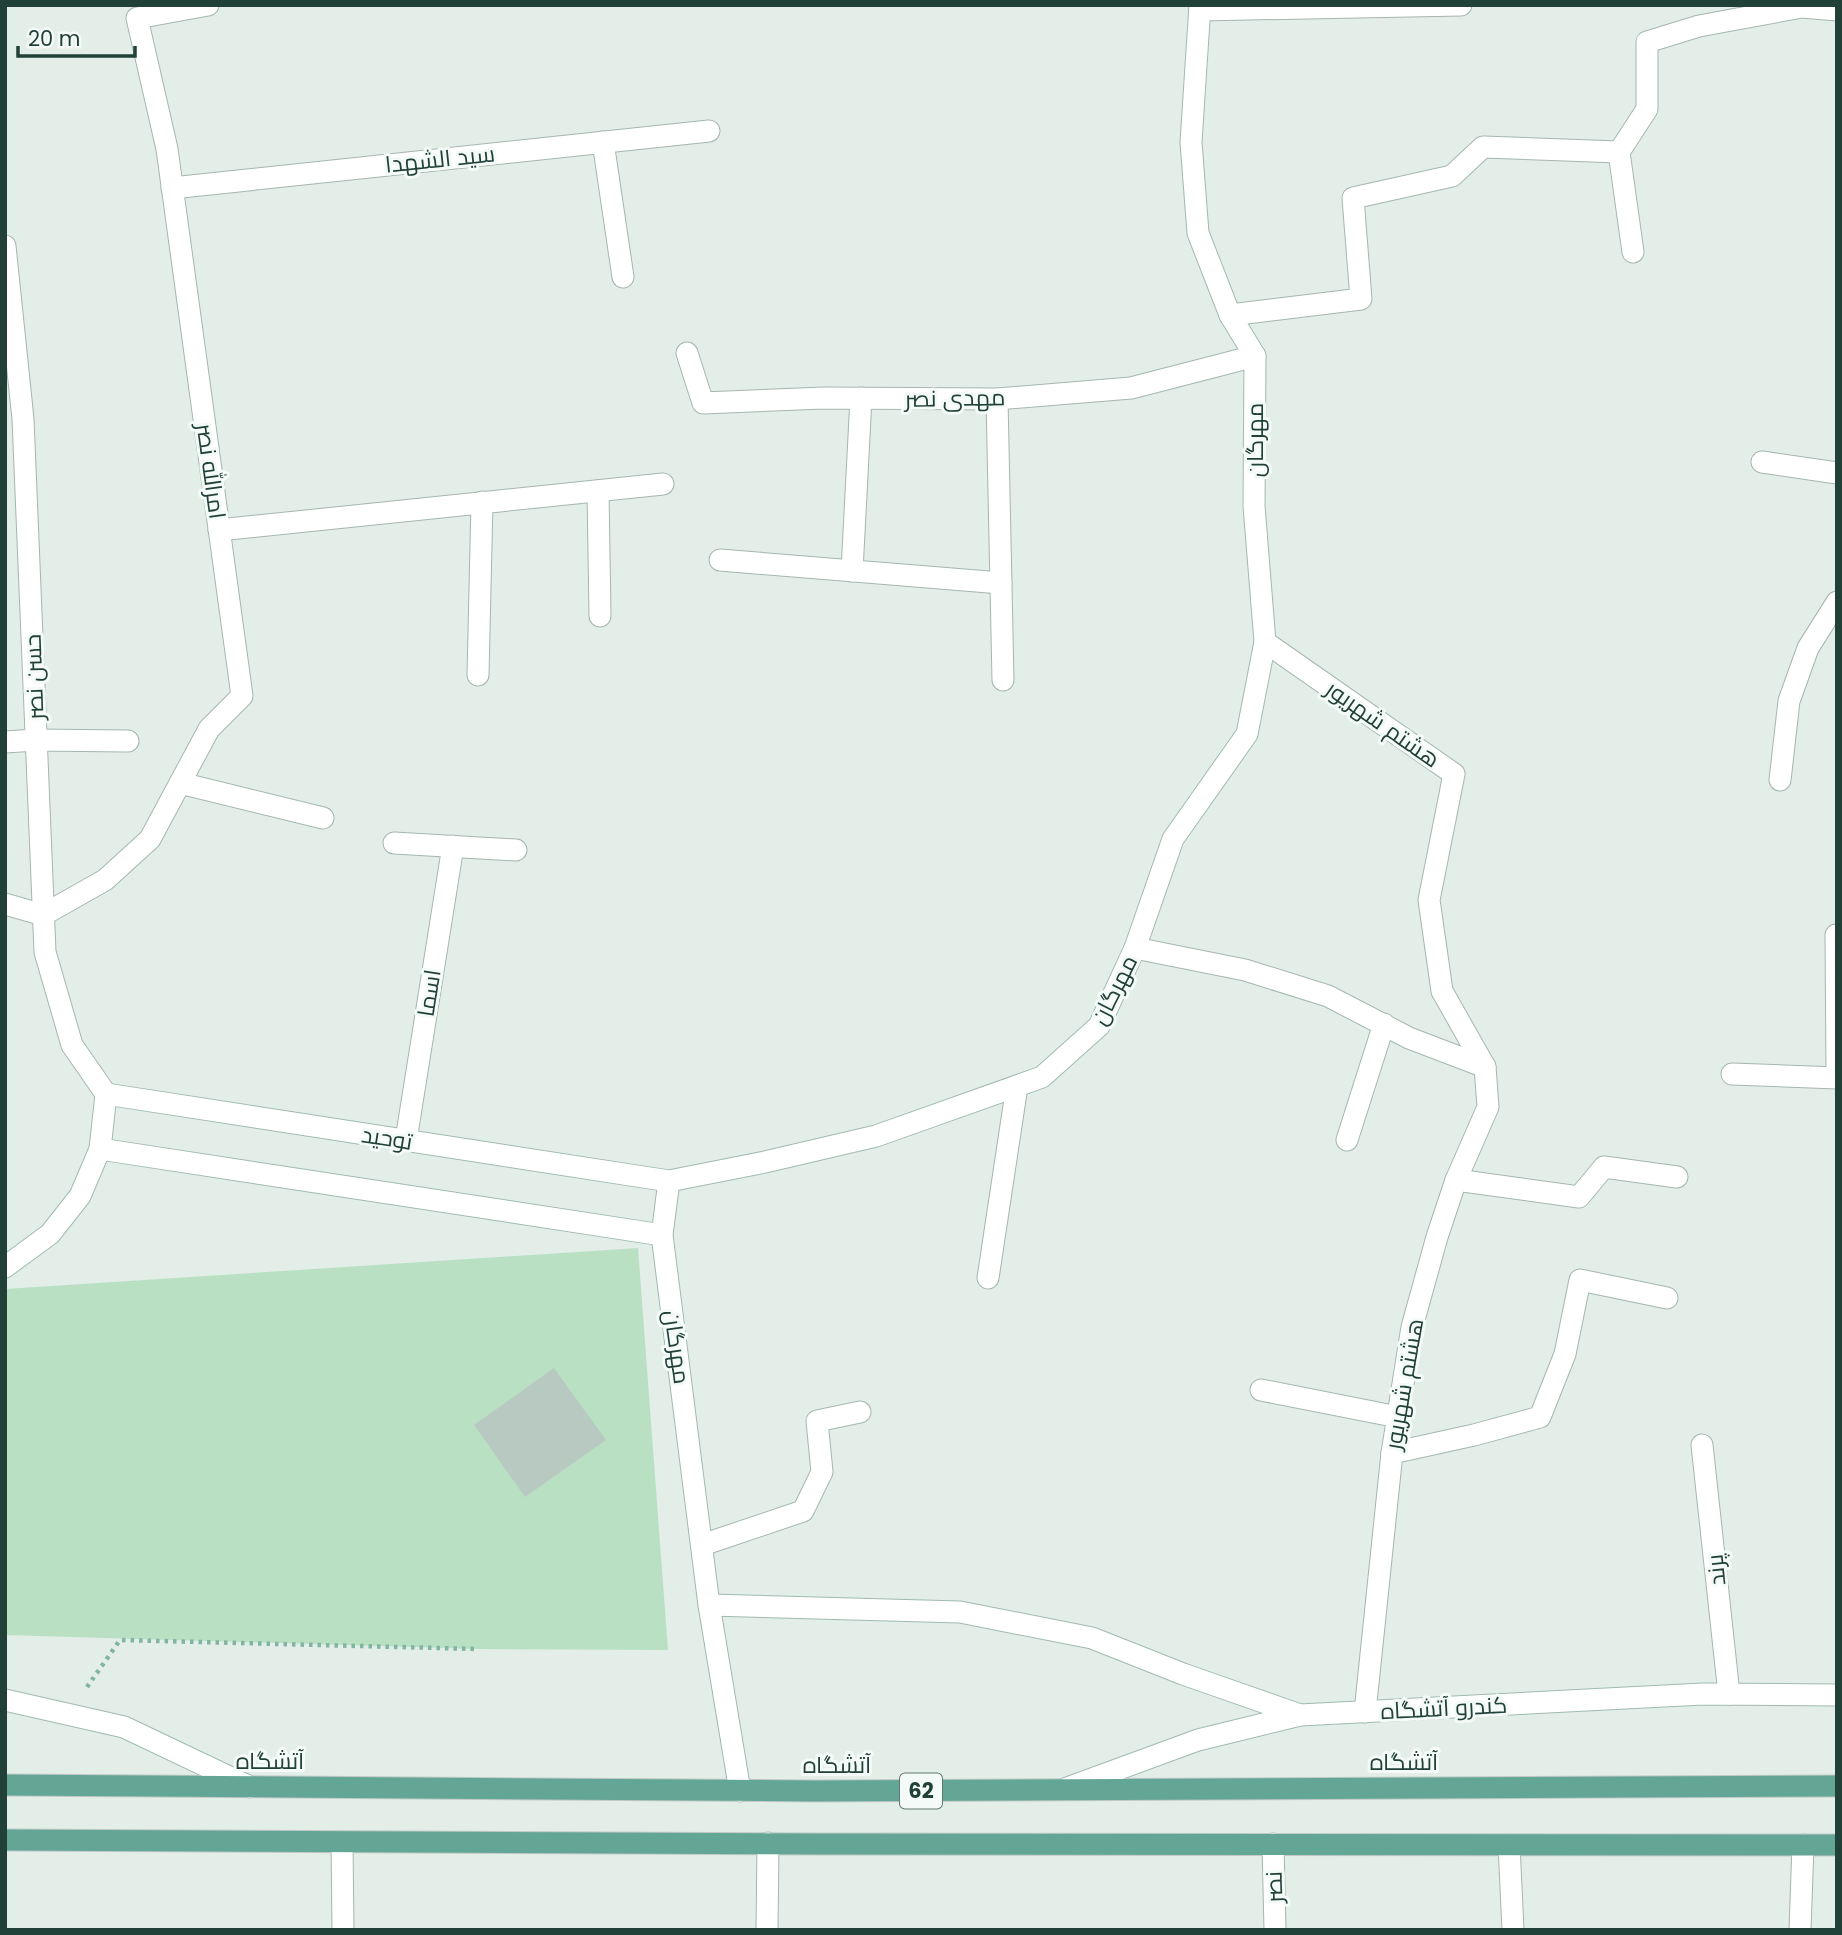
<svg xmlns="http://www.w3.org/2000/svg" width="1842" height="1935" viewBox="0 0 1842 1935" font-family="Poppins,Cairo,sans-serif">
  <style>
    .green { fill: #bae0c4 }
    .building { fill: #b8c9c2 }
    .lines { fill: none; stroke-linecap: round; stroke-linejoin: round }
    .street-casing { stroke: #a5b6b0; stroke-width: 23 }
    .secondary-casing { stroke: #a0bab1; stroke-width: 23 }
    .primary-casing { stroke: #c1cac7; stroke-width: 23 }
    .path { stroke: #81b4a3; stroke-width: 4.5; stroke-dasharray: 3.5 5; stroke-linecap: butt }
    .street { stroke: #fff; stroke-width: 21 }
    .secondary { stroke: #fff; stroke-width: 21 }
    .primary { stroke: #64a695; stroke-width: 21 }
    .labels { text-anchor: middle; stroke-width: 6; stroke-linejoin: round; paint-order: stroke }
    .shield { fill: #f4faf7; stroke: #607871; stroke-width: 2 }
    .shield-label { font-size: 21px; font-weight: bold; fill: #214038 }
    .street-label { font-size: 23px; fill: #214038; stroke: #f4faf7 }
  </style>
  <rect width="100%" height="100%" fill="#e3eee9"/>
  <path class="green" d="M638,1248L668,1650L478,1649L5,1635V1289Z"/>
  <path class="building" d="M554,1368L606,1440L525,1497L474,1425Z"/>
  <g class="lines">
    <defs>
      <g id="street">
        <path d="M1200,10L1461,5"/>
        <path d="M603,142L623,277"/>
        <path d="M1619,152L1633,252"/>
        <path d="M172,188L709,131"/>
        <path d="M5,246L23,419L45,952L72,1045L106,1094"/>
        <path d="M1230,315L1361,299L1353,198L1452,176L1483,147L1619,152L1647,109V42L1699,26L1802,7L1837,10"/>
        <path d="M687,353L703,403L823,398L997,399L1131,388L1255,356"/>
        <path d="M997,399L1003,680"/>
        <path d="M1762,462L1837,473"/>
        <path d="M598,491L600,616"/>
        <path d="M219,530L663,484"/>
        <path d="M720,560L1001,583"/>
        <path d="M852,571L861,398"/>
        <path d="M1265,642L1454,774L1429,900L1442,991L1485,1067"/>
        <path d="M478,675L482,502"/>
        <path d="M5,742L36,740L128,741"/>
        <path d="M1780,780L1789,701L1808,648L1837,602"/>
        <path d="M180,783L323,818"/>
        <path d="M394,843L516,850"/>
        <path d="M5,904L43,915L105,880L150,839L209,729L242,696L167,149L137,18L208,5"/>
        <path d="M1836,935L1837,1074"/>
        <path d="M1135,948L1245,970L1328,996L1409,1038L1485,1067L1488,1107L1456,1180L1437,1237L1412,1327L1392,1453L1365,1712"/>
        <path d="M1732,1074L1837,1078"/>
        <path d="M406,1140L453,846"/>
        <path d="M1347,1140L1384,1024"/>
        <path d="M1456,1180L1579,1197L1604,1167L1677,1177"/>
        <path d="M988,1278L1017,1086"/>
        <path d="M1261,1390L1398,1417"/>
        <path d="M1702,1445L1729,1694"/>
        <path d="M1392,1453L1474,1435L1540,1417L1565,1354L1580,1280L1667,1298"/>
        <path d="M702,1545L803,1511L822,1472L817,1421L860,1412"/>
        <path d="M342,1842L343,1930"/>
        <path d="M1273,1844L1275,1930"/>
        <path d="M1509,1845L1513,1930"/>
        <path d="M767,1930L768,1843"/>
        <path d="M1800,1930L1803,1845"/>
      </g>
      <g id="secondary">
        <path d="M100,1149L662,1235"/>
        <path d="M669,1181L662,1235L709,1605L740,1791"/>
        <path d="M5,1267L50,1234L80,1196L100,1149L106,1094L669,1181L765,1162L876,1136L1042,1077L1099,1026L1135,948L1173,839L1247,734L1265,642L1254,506L1255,356L1230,315L1198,233L1191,142L1200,5"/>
        <path d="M709,1605L960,1612L1092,1638L1183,1674L1300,1715"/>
        <path d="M5,1700L124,1727L250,1787"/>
        <path d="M1067,1788L1198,1740L1300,1715L1703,1694L1837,1695"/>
      </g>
      <g id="primary">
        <path d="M5,1785L815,1791L1837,1786"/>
        <path d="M5,1840L817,1844L1837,1845"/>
      </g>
    </defs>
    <use href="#street" class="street-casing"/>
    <use href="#secondary" class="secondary-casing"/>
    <use href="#primary" class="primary-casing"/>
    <path class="path" d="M87,1687L120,1640L478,1649"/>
    <use href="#street" class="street"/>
    <use href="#secondary" class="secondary"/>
    <use href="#primary" class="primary"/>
  </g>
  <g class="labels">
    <rect class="shield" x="900" y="1773.5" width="42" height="35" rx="5"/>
    <g class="shield-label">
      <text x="921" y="1798">62</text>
    </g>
    <g class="street-label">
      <text transform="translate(440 159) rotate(-6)" y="8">سید الشهدا</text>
      <text transform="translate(955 398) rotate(-1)" y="8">مهدی نصر</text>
      <text transform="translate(1255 440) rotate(-90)" y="8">مهرگان</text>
      <text transform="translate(211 471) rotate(82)" y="8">امرالله نصر</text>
      <text transform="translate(34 677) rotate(-92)" y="8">حسن نصر</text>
      <text transform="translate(1383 724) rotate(35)" y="8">هشتم شهریور</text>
      <text transform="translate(1114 990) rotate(-63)" y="8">مهرگان</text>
      <text transform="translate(429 993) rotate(-81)" y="8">اسما</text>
      <text transform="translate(387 1138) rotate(9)" y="8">توحید</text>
      <text transform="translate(677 1347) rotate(82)" y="8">مهرگان</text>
      <text transform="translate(1404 1384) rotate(-80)" y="8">هشتم شهریور</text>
      <text transform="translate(1716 1570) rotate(-96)" y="8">پرند</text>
      <text transform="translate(1444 1708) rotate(-3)" y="8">کندرو آتشگاه</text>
      <text x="270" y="1769">آتشگاه</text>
      <text x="1404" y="1770">آتشگاه</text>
      <text x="837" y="1773">آتشگاه</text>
      <text transform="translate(1274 1887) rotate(-92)" y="8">نصر</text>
    </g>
  </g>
  <rect width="1842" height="1935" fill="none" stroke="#214038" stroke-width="14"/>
  <path d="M18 46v10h117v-10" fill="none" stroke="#214038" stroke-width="3.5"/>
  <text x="28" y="46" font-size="21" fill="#214038" stroke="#f4faf7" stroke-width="5" paint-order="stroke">20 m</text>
</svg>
